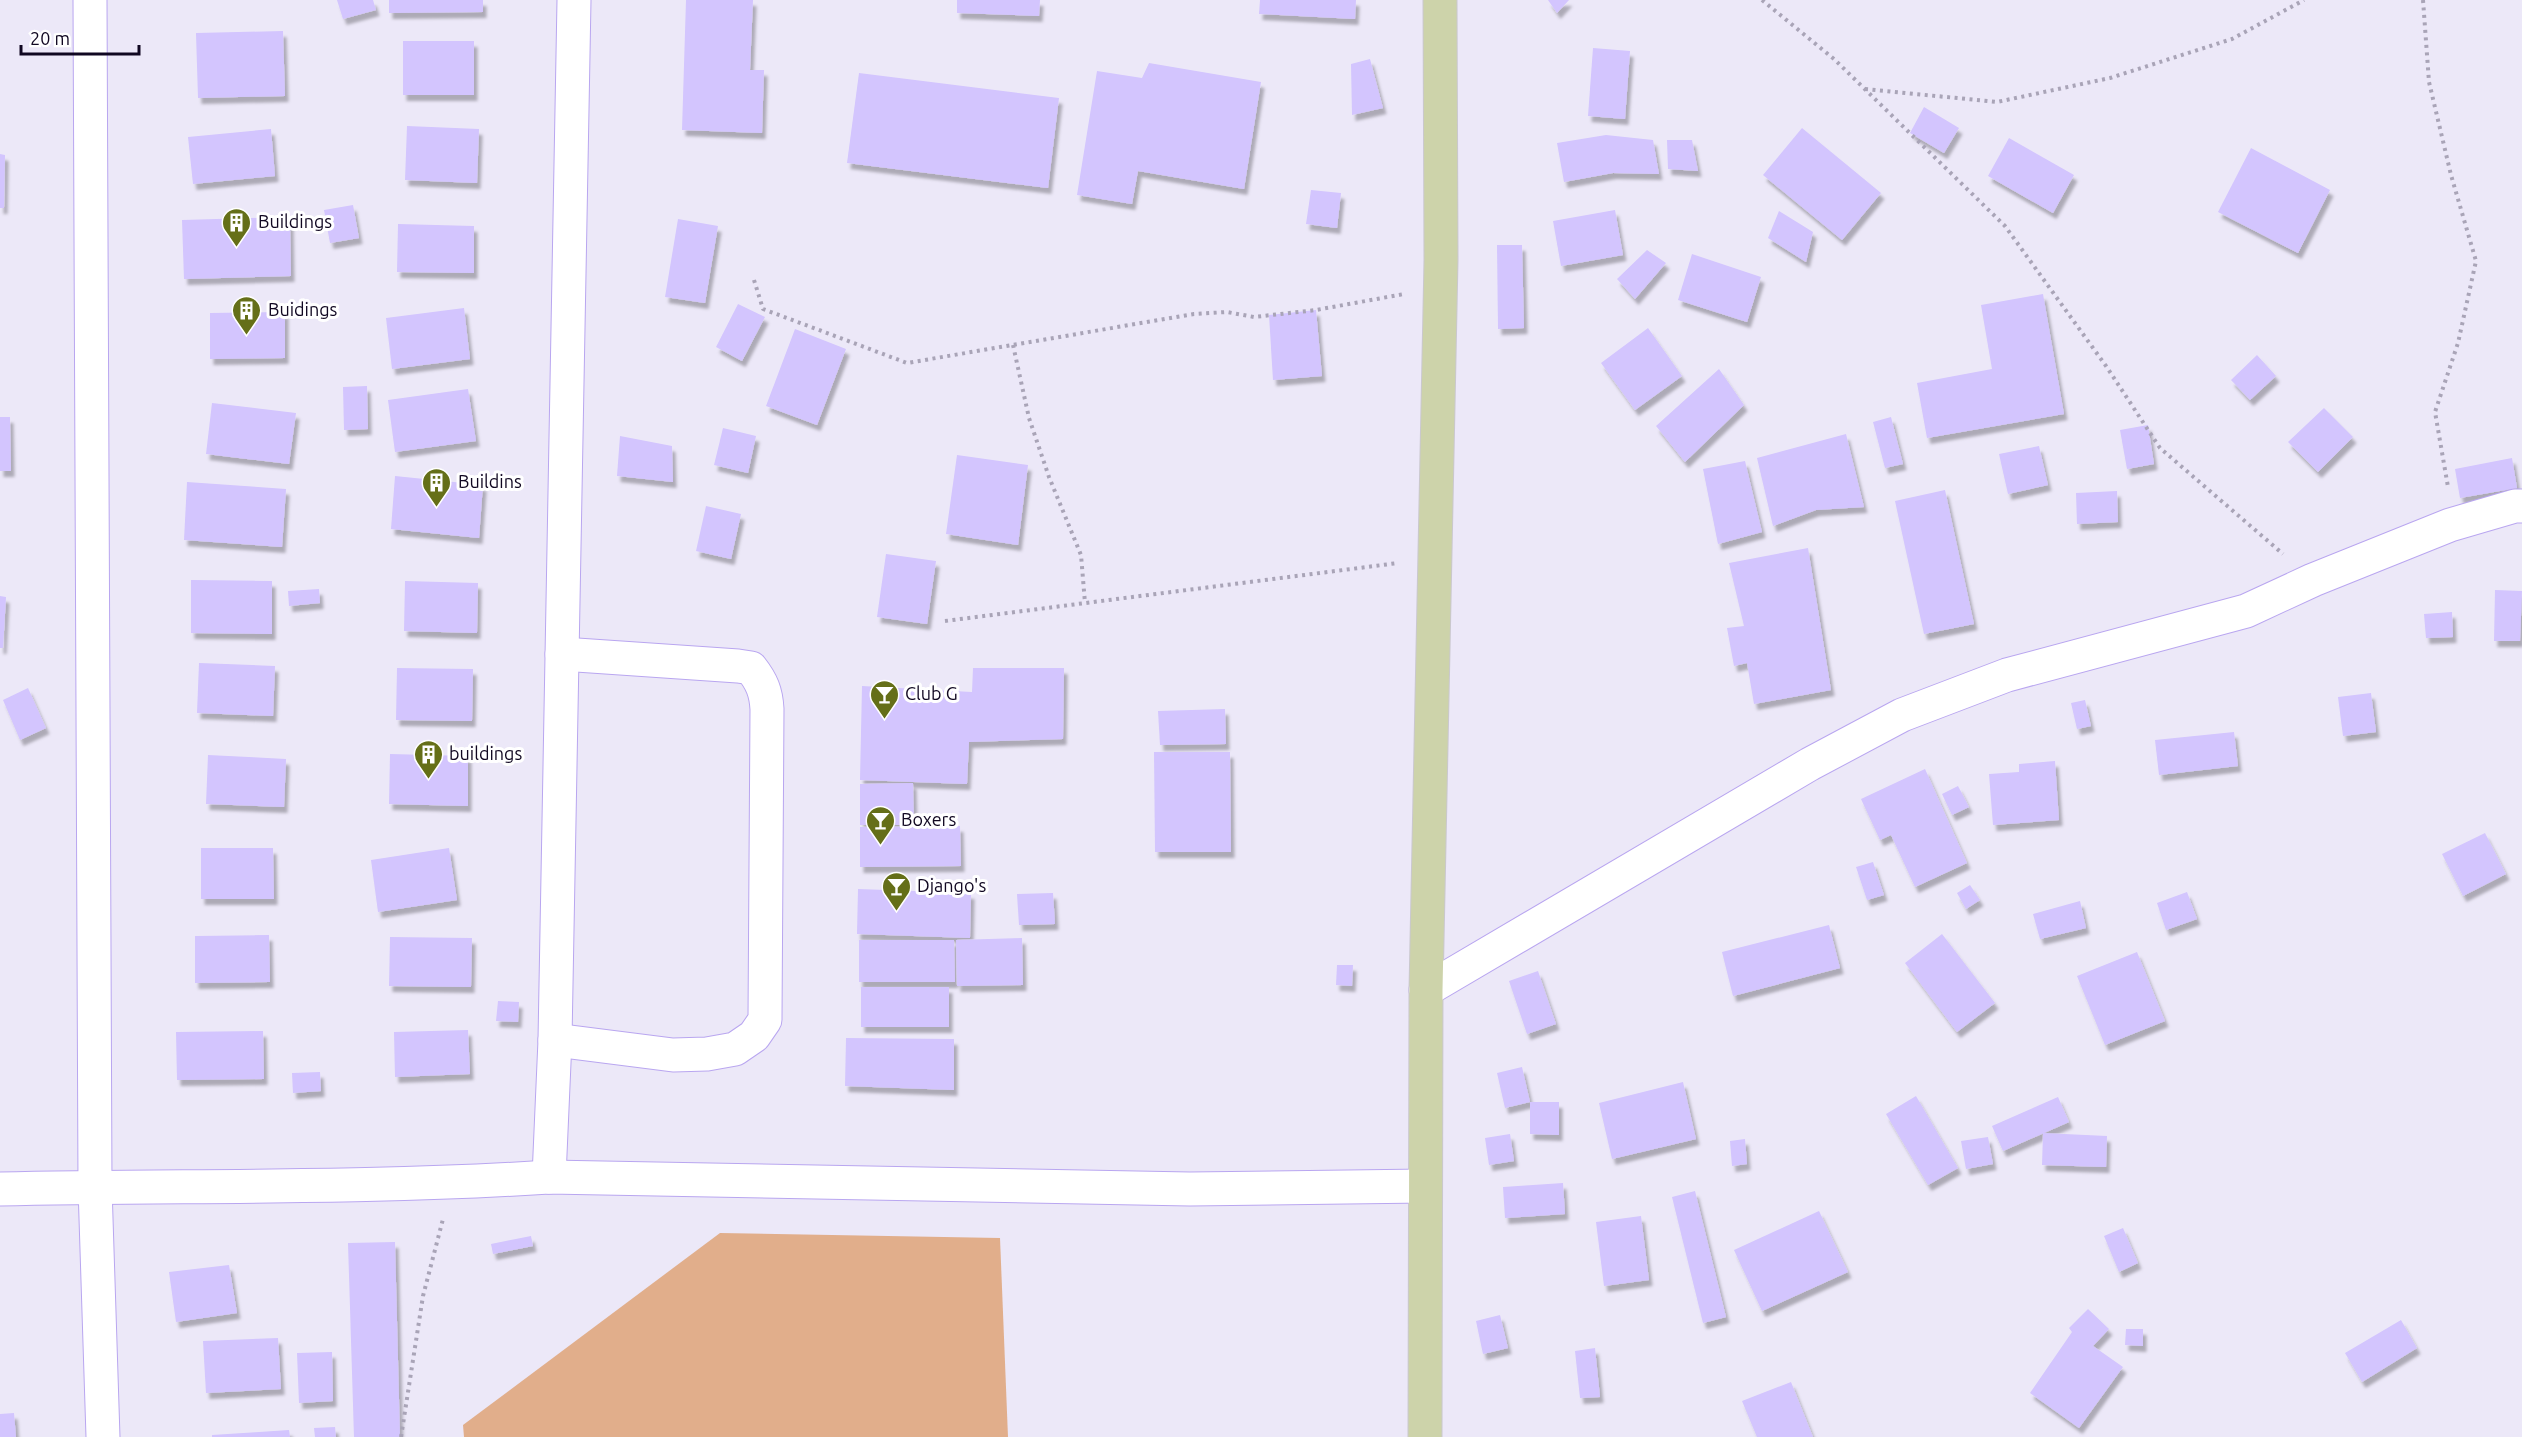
<svg xmlns="http://www.w3.org/2000/svg" width="2522" height="1437" viewBox="0 0 2522 1437" font-family="Ubuntu,sans-serif">
  <style>
    .green { fill: #e1ae8b }
    .building { fill: #d3c5fe; filter: url(#shadow) }
    .lines { fill: none; stroke-linecap: round; stroke-linejoin: round }
    .minor-casing { stroke: #b9a6f0; stroke-width: 35 }
    .major-casing { stroke: #cac8ce; stroke-width: 35 }
    .path { stroke: #a9a4b7; stroke-width: 4; stroke-dasharray: 3 4.5; stroke-linecap: butt }
    .minor { stroke: #fff; stroke-width: 33 }
    .major { stroke: #cdd3aa; stroke-width: 33 }
    .labels { text-anchor: middle; stroke-width: 6; stroke-linejoin: round; paint-order: stroke }
    .poi-label { font-size: 18px; fill: #100721; stroke: #fff; text-anchor: start }
  </style>
  <defs>
    <filter id="shadow"><feDropShadow dx="3.5" dy="6" stdDeviation="1.5" flood-color="#0004"/></filter>
  </defs>
  <rect width="100%" height="100%" fill="#ece8f8"/>
  <path class="green" d="M720,1233L1000,1238L1008,1437H464L463,1425Z"/>
  <g class="building">
    <path d="M337,0H373L376,10L343,19Z"/>
    <path d="M389,0H483V12L389,13Z"/>
    <path d="M686,0H753L750,70H764L762,133L682,130Z"/>
    <path d="M957,0H1040L1039,16L957,13Z"/>
    <path d="M1260,0H1356L1355,19L1259,14Z"/>
    <path d="M1548,0H1569L1557,13Z"/>
    <path d="M283,31L285,96L198,98L196,33Z"/>
    <rect x="403" y="41" width="71" height="54"/>
    <path d="M1593,48L1630,51L1625,119L1588,116Z"/>
    <path d="M1370,59L1383,108L1352,115L1351,64Z"/>
    <path d="M1149,63L1261,82L1244,189L1138,171L1132,204L1077,195L1097,71L1142,78Z"/>
    <path d="M859,73L1059,98L1048,188L847,163Z"/>
    <path d="M1924,107L1959,128L1944,153L1910,133Z"/>
    <path d="M407,126L479,129L477,183L405,180Z"/>
    <path d="M1802,128L1881,193L1842,240L1763,175Z"/>
    <path d="M271,129L275,176L193,184L188,137Z"/>
    <path d="M1606,135L1653,140L1659,174L1613,173L1564,182L1557,143Z"/>
    <path d="M2009,138L2074,175L2053,213L1988,176Z"/>
    <path d="M1667,140H1692L1698,171L1668,169Z"/>
    <path d="M2251,148L2330,190L2298,253L2218,212Z"/>
    <path d="M0,154L5,155L4,208H0Z"/>
    <path d="M1311,190L1341,193L1337,228L1306,224Z"/>
    <path d="M353,205L359,238L330,243L324,210Z"/>
    <path d="M1615,210L1623,255L1561,266L1553,221Z"/>
    <path d="M1779,211L1813,232L1806,262L1768,238Z"/>
    <path d="M290,217L291,276L184,279L182,220Z"/>
    <path d="M678,219L718,226L705,303L665,297Z"/>
    <path d="M398,224L474,226V273L397,272Z"/>
    <path d="M1497,245H1522L1524,328L1498,329Z"/>
    <path d="M1647,250L1666,263L1635,299L1617,279Z"/>
    <path d="M1692,254L1761,277L1747,322L1678,300Z"/>
    <path d="M2043,294L2064,414L1927,438L1917,383L1992,369L1981,305Z"/>
    <path d="M738,304L765,317L742,361L716,347Z"/>
    <path d="M464,308L470,359L392,369L386,318Z"/>
    <path d="M1316,310L1322,376L1273,380L1269,315Z"/>
    <path d="M285,312V358L210,359V313Z"/>
    <path d="M1648,328L1682,376L1635,410L1601,363Z"/>
    <path d="M795,329L846,349L817,425L766,406Z"/>
    <path d="M2257,355L2276,376L2250,400L2231,380Z"/>
    <path d="M1719,369L1744,405L1685,462L1656,426Z"/>
    <path d="M367,386L368,429L344,430L343,387Z"/>
    <path d="M468,389L476,441L395,452L388,400Z"/>
    <path d="M212,403L296,413L289,464L206,454Z"/>
    <path d="M2324,408L2353,437L2318,472L2288,442Z"/>
    <path d="M0,417H10L11,471H0Z"/>
    <path d="M1891,417L1903,464L1885,468L1873,422Z"/>
    <path d="M2148,425L2154,464L2127,469L2120,430Z"/>
    <path d="M723,428L756,436L748,473L714,465Z"/>
    <path d="M1846,434L1864,507L1816,510L1773,526L1757,458Z"/>
    <path d="M620,436L672,446L673,482L617,476Z"/>
    <path d="M2039,446L2048,485L2008,494L1999,454Z"/>
    <path d="M957,455L1028,465L1018,545L946,534Z"/>
    <path d="M2512,458L2517,488L2460,498L2455,469Z"/>
    <path d="M1745,461L1762,532L1718,544L1703,469Z"/>
    <path d="M395,476L483,485L479,538L391,529Z"/>
    <path d="M187,482L286,489L282,547L184,540Z"/>
    <path d="M1945,490L1974,624L1924,634L1895,501Z"/>
    <path d="M2117,491L2118,522L2077,524L2076,493Z"/>
    <path d="M706,506L741,514L731,559L696,551Z"/>
    <path d="M1808,548L1831,690L1754,704L1747,663L1734,666L1727,628L1744,626L1729,563Z"/>
    <path d="M886,554L936,561L927,624L877,617Z"/>
    <path d="M191,580L272,581V634L191,633Z"/>
    <path d="M405,581L478,583L477,633L404,631Z"/>
    <path d="M319,589L320,603L289,606L288,591Z"/>
    <path d="M2495,590L2522,591L2520,641H2494Z"/>
    <path d="M0,596L6,597L3,648H0Z"/>
    <path d="M2452,612L2453,637L2426,638L2424,614Z"/>
    <path d="M199,663L275,666L273,716L197,713Z"/>
    <path d="M397,668L473,669L472,721L396,720Z"/>
    <path d="M973,668H1064L1063,739L969,742L967,784L860,780L862,686L972,692Z"/>
    <path d="M28,688L46,728L20,740L3,700Z"/>
    <path d="M2371,693L2376,732L2343,736L2338,697Z"/>
    <path d="M2085,700L2091,726L2077,729L2071,703Z"/>
    <path d="M1225,709L1226,744L1160,745L1158,711Z"/>
    <path d="M2234,732L2238,766L2159,775L2155,740Z"/>
    <path d="M1154,752H1230L1231,852H1155Z"/>
    <path d="M390,754L468,756V806L389,804Z"/>
    <path d="M208,755L286,759L284,807L206,804Z"/>
    <path d="M2055,761L2059,820L1993,825L1989,774L2019,772V764Z"/>
    <path d="M1925,769L1967,863L1915,887L1891,835L1880,840L1861,799Z"/>
    <path d="M913,783L914,825H860V784Z"/>
    <path d="M1958,786L1969,807L1952,815L1942,794Z"/>
    <path d="M960,826L961,866L860,867V827Z"/>
    <path d="M2485,833L2506,874L2463,896L2442,854Z"/>
    <path d="M201,848H273L274,899H201Z"/>
    <path d="M449,848L457,900L378,912L371,860Z"/>
    <path d="M1873,862L1884,895L1867,900L1856,867Z"/>
    <path d="M1970,885L1980,900L1966,909L1957,893Z"/>
    <path d="M858,889L971,893L970,938L857,934Z"/>
    <path d="M2187,892L2197,919L2166,930L2157,903Z"/>
    <path d="M1053,893L1055,924L1019,925L1017,894Z"/>
    <path d="M2080,901L2086,928L2040,939L2033,914Z"/>
    <path d="M1829,925L1840,968L1733,996L1722,952Z"/>
    <path d="M1942,934L1995,1003L1957,1032L1905,963Z"/>
    <path d="M269,935L270,982L195,983V936Z"/>
    <path d="M390,937L472,938L471,987L389,986Z"/>
    <path d="M1022,938L1023,985L957,986L956,940Z"/>
    <path d="M859,940H954L955,982H859Z"/>
    <path d="M2137,952L2165,1021L2105,1045L2077,976Z"/>
    <path d="M1337,965H1353L1352,986L1336,985Z"/>
    <path d="M1538,971L1556,1024L1527,1034L1509,981Z"/>
    <rect x="861" y="987" width="88" height="40"/>
    <path d="M498,1001L519,1002L518,1022L496,1021Z"/>
    <path d="M468,1030L470,1074L395,1077L394,1032Z"/>
    <path d="M263,1031L264,1079L177,1080L176,1032Z"/>
    <path d="M846,1038L954,1039V1090L845,1086Z"/>
    <path d="M1522,1067L1530,1102L1505,1108L1497,1073Z"/>
    <path d="M320,1072L321,1091L293,1093L292,1073Z"/>
    <path d="M1683,1082L1696,1139L1612,1159L1599,1103Z"/>
    <path d="M1916,1096L1958,1168L1928,1185L1886,1114Z"/>
    <path d="M2058,1097L2069,1122L2003,1151L1992,1126Z"/>
    <path d="M1530,1102H1559V1135L1530,1134Z"/>
    <path d="M2043,1133L2107,1136L2106,1167L2042,1165Z"/>
    <path d="M1510,1134L1514,1161L1489,1165L1485,1138Z"/>
    <path d="M1988,1137L1993,1164L1966,1169L1961,1141Z"/>
    <path d="M1745,1139L1747,1164L1732,1166L1730,1141Z"/>
    <path d="M1563,1183L1565,1214L1505,1218L1503,1187Z"/>
    <path d="M1695,1191L1726,1317L1703,1323L1672,1197Z"/>
    <path d="M1819,1211L1848,1272L1762,1311L1734,1250Z"/>
    <path d="M1641,1216L1649,1280L1604,1286L1596,1222Z"/>
    <path d="M2123,1228L2138,1263L2119,1272L2104,1236Z"/>
    <path d="M531,1236L533,1246L493,1254L491,1244Z"/>
    <path d="M395,1242L400,1437H354L348,1243Z"/>
    <path d="M229,1265L237,1313L176,1322L169,1272Z"/>
    <path d="M2088,1309L2109,1329L2093,1346L2123,1367L2079,1428L2030,1393L2072,1332L2069,1328Z"/>
    <path d="M1500,1315L1508,1348L1483,1354L1476,1321Z"/>
    <path d="M2401,1320L2417,1348L2362,1382L2345,1353Z"/>
    <path d="M2126,1329H2143V1346L2125,1345Z"/>
    <path d="M278,1338L281,1389L206,1393L203,1341Z"/>
    <path d="M1595,1348L1600,1397L1580,1398L1575,1351Z"/>
    <path d="M332,1352L333,1401L299,1403L297,1353Z"/>
    <path d="M1791,1382L1813,1437H1757L1742,1401Z"/>
    <path d="M14,1413L16,1437H0V1414Z"/>
    <path d="M335,1427L336,1437H315L314,1428Z"/>
    <path d="M289,1430L290,1437H212V1435Z"/>
  </g>
  <g class="lines">
    <defs>
      <g id="minor">
        <path d="M90,0L95,1187L103,1437"/>
        <path d="M1426,990L1810,764L1902,715L2007,675L2246,611L2313,580L2450,525L2515,506H2522"/>
        <path d="M555,1040L673,1055L707,1054L735,1049L754,1036L765,1020L767,709C766,692 762,682 751,668L738,666L562,654"/>
        <path d="M549,1177L555,1040L574,0"/>
        <path d="M0,1189C183,1185 366,1189 549,1177L1190,1189L1425,1186"/>
      </g>
      <path id="major" d="M1425,1437L1426,990L1441,260L1440,0"/>
    </defs>
    <use href="#minor" class="minor-casing"/>
    <use href="#major" class="major-casing"/>
    <g class="path">
      <path d="M1762,0L1834,59L2005,226L2106,366L2160,448L2283,554"/>
      <path d="M2423,0L2429,82L2451,175L2476,261L2458,343L2435,412L2448,487"/>
      <path d="M1865,89L1997,102L2110,78L2232,39L2304,0"/>
      <path d="M754,280L763,309L907,363L1194,314L1227,312L1254,317L1316,310L1404,294"/>
      <path d="M1013,345L1029,418L1049,477L1081,555L1085,603"/>
      <path d="M945,621L1398,563"/>
      <path d="M401,1437L423,1296L443,1219"/>
    </g>
    <use href="#minor" class="minor"/>
    <use href="#major" class="major"/>
  </g>
  <defs>
    <symbol id="building-pin" viewBox="-11 -11 22 30"><path d="M0 17L-7.5 6A9.5 9.5 0 1 1 7.5 6Z" fill="#656f18" stroke="#fff"/><path d="M-4-6H4V6H1V3H-1V6H-4ZM-2.5-4.3h1.7v1.8h-1.7ZM.8-4.3h1.7v1.8H.8ZM-2.5-1h1.7V.8h-1.7ZM.8-1h1.7V.8H.8Z" fill="#fff"/></symbol>
    <symbol id="bar-pin" viewBox="-11 -11 22 30"><path d="M0 17L-7.5 6A9.5 9.5 0 1 1 7.5 6Z" fill="#656f18" stroke="#fff"/><path d="M-6-5H6L.8 .8V4.5H3.5V6h-7V4.5H-.8V.8Z" fill="#fff"/></symbol>
  </defs>
  <g fill-rule="evenodd">
    <use href="#building-pin" x="220" y="206" width="33" height="45"/>
    <use href="#building-pin" x="230" y="294" width="33" height="45"/>
    <use href="#building-pin" x="420" y="466" width="33" height="45"/>
    <use href="#bar-pin" x="868" y="678" width="33" height="45"/>
    <use href="#building-pin" x="412" y="738" width="33" height="45"/>
    <use href="#bar-pin" x="864" y="804" width="33" height="45"/>
    <use href="#bar-pin" x="880" y="870" width="33" height="45"/>
  </g>
  <g class="labels">
    <g class="poi-label">
      <text x="258" y="228">Buildings</text>
      <text x="268" y="316">Buidings</text>
      <text x="458" y="488">Buildins</text>
      <text x="905" y="700">Club G</text>
      <text x="449" y="760">buildings</text>
      <text x="901" y="826">Boxers</text>
      <text x="917" y="892">Django's</text>
    </g>
  </g>
  <path d="M21 45v9h118v-9" fill="none" stroke="#100721" stroke-width="3"/>
  <text x="30" y="45" font-size="18" fill="#100721" stroke="#ffffff" stroke-width="4.5" paint-order="stroke">20 m</text>
</svg>
